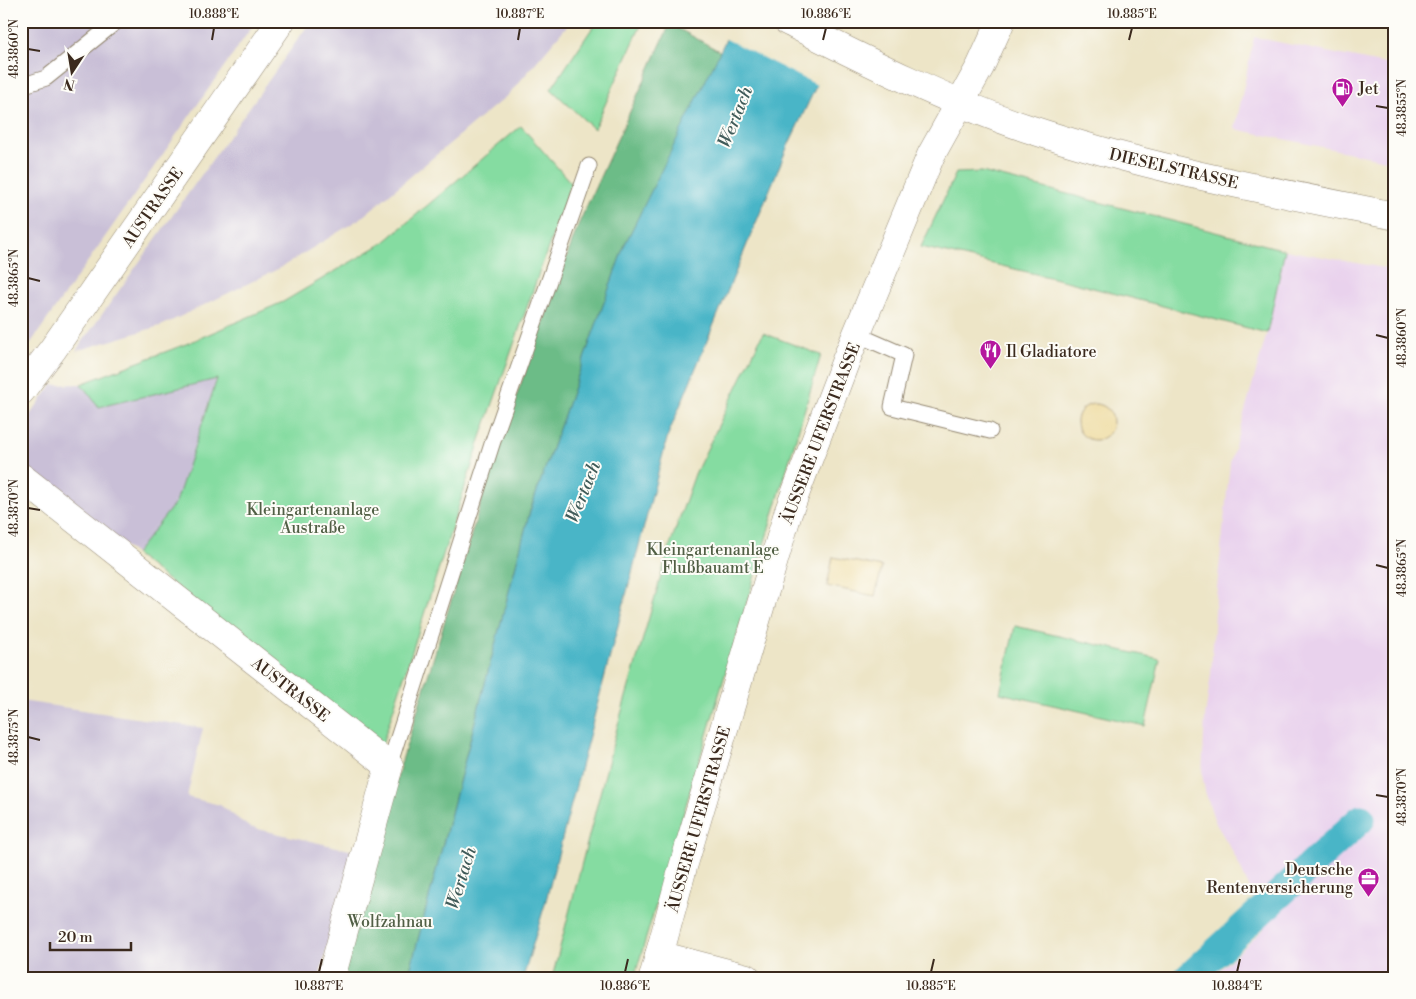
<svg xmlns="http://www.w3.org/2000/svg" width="1416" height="999" viewBox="0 0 1416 999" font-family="'Libre Bodoni',serif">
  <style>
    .built { fill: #e9d2ed }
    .industrial { fill: #c9bfd7 }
    .green { fill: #85dca1; stroke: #608360 }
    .forest { fill: #6cbc87; stroke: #547352 }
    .sand { fill: #eeda9e; stroke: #94825e }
    .water { fill: #4ab5c7; stroke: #427072 }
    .pier { fill: #ede5c7 }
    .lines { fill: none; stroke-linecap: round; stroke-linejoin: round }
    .canal { stroke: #4ab5c7; stroke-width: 29 }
    .lane-casing { stroke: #948872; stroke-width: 17 }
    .street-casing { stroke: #948872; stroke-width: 29 }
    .secondary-casing { stroke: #948872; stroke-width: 29 }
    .lane { stroke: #fff; stroke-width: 15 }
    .street { stroke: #fff; stroke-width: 28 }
    .secondary { stroke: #fff; stroke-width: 28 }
    .ticks { fill: none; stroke: #3b2a1e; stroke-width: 2 }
    .labels { text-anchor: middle; stroke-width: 4; stroke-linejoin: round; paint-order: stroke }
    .poi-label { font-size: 16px; fill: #3b2a1e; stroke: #fdfcf7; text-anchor: start }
    .street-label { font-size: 16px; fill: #3b2a1e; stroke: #fdfcf7 }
    .park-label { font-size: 16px; fill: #515f45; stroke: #fdfcf7 }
    .water-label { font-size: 18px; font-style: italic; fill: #405b59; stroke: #fdfcf7 }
    .neatline { fill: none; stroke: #3b2a1e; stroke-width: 2 }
    .ticks-label { font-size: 12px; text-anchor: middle; fill: #3b2a1e }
  </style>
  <rect width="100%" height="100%" fill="#fdfcf7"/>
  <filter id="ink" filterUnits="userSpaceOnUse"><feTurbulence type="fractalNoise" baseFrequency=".02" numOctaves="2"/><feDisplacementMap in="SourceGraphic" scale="10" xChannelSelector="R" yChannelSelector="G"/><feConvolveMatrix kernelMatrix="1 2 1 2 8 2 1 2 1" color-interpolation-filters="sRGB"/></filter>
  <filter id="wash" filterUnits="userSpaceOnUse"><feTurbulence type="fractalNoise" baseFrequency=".0096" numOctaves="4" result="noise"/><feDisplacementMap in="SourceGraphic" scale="20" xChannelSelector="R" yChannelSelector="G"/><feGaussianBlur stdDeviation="1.12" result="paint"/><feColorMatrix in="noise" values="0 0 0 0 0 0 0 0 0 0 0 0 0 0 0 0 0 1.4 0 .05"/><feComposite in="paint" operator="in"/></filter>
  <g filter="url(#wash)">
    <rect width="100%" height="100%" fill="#ede5c7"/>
    <g class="built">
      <path d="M1254,37L1395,66V162L1235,129Z"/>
      <path d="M1285,250L1395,270V978H1211L1264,929L1251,891L1233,852L1215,822L1205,791L1202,774L1205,717L1211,674L1216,598L1230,463L1267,333Z"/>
    </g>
    <g class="industrial">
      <path d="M21,21H256L21,357Z"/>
      <path d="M311,21H571L510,93L361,218L280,268L163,325L76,351Z"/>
      <path d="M217,378L176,502L135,554L21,465V427L52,385L81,384L100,407Z"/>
      <path d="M21,701L203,728L187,797L220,805L249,827L354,851L319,978H21Z"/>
    </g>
    <g class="green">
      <path d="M597,21H643L594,129L551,89Z"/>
      <path d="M521,126L571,183L481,437L381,748L135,554L176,502L217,379L99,407L81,384L186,344L283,302L383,243Z"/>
      <path d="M982,172L1285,250L1267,333L1070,282L921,247L956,173Z"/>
      <path d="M763,333L821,355L634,978H552L617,728L670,545L695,474Z"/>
      <path d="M1015,626L1160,659L1145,726L1000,693Z"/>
    </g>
    <path class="forest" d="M670,24L721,52L624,246L530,511L408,978H341L400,767L499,444L579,223Z"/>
    <g class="sand">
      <circle cx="1095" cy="422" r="18"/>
      <path d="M833,557L882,567L875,596L827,586Z"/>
    </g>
    <path class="water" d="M735,21H847L787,148L668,435L545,904L523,978H408L530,511L624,246Z"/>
    <path class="pier" d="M733,21H850L819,86L724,38Z"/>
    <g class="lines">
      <path class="canal" d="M1188,978L1361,819"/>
    </g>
  </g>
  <g filter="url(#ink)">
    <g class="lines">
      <defs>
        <g id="lane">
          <path d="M21,86L46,78L117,21"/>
          <path d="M856,334L904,355L892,407L990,431"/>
          <path d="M389,766L493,441L589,166"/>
        </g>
        <g id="street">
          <path d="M21,391L53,349L281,21"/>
          <path d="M21,477L389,766L331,978"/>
          <path d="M659,955L747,978"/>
          <path d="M653,978L683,867L788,513L846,360L931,155L980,67L1001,21"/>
        </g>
        <path id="secondary" d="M787,21C865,60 944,100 1026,128C1146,168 1271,191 1395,216"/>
      </defs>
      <use href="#lane" class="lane-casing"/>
      <use href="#street" class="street-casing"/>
      <use href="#secondary" class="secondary-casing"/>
      <use href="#lane" class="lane"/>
      <use href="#street" class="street"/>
      <use href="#secondary" class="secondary"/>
    </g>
  </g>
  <path class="ticks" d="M212,40L214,28M518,40L520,28M823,40L826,28M1129,40L1132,28M28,49L40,51M1376,106L1388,108M28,278L40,281M1376,335L1388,338M28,508L40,510M1376,565L1388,568M28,737L40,740M1376,795L1388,797M319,972L322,959M625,972L628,959M931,972L934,959M1237,972L1240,959"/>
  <defs>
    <symbol id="fuel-pin" viewBox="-11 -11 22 30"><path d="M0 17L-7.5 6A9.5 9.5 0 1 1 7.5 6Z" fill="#b5179e" stroke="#fdfcf7"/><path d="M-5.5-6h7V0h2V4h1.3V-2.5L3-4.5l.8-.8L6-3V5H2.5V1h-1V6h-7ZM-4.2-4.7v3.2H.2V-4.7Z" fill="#fff"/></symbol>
    <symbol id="restaurant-pin" viewBox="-11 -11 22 30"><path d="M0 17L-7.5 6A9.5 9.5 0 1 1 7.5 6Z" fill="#b5179e" stroke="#fdfcf7"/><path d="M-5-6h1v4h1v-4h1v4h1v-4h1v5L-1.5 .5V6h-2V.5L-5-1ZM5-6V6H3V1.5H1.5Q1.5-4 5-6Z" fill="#fff"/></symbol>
    <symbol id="office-pin" viewBox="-11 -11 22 30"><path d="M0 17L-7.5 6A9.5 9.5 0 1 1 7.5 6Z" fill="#b5179e" stroke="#fdfcf7"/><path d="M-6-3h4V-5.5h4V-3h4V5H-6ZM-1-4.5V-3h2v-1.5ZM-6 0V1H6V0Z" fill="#fff"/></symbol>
  </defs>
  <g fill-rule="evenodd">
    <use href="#fuel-pin" x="1330" y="76" width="25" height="34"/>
    <use href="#restaurant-pin" x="978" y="338" width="25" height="34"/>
    <use href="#office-pin" x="1356" y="866" width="25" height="34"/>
  </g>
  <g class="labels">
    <g class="poi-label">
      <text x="1358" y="94">Jet</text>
      <text x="1006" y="357">Il Gladiatore</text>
      <text x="1353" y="875" text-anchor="end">Deutsche<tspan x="1353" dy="18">Rentenversicherung</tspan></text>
    </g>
    <g class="street-label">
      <text transform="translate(1174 168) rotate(13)" y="6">DIESELSTRASSE</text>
      <text transform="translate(152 207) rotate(-55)" y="6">AUSTRASSE</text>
      <text transform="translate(820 433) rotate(-69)" y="6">ÄUSSERE UFERSTRASSE</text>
      <text transform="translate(291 689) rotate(38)" y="6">AUSTRASSE</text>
      <text transform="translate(698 819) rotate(-74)" y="6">ÄUSSERE UFERSTRASSE</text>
    </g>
    <g class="park-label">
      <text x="313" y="515">Kleingartenanlage<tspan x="313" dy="18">Austraße</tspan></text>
      <text x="713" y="555">Kleingartenanlage<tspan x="713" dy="18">Flußbauamt E</tspan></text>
      <text x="390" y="927">Wolfzahnau</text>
    </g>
    <g class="water-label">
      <text transform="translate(735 117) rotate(-68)" y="6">Wertach</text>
      <text transform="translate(583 492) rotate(-68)" y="6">Wertach</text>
      <text transform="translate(461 878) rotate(-73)" y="6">Wertach</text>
    </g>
  </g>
  <rect width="1416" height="999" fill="none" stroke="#fdfcf7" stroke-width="55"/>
  <g transform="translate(72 72) rotate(192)" stroke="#fdfcf7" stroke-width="4" paint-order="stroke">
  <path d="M0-4L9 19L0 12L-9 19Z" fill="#3b2a1e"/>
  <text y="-8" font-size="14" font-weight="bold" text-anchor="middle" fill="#3b2a1e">N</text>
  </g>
  <path d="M50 942v8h81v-8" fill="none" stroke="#3b2a1e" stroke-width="2.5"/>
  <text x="58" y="942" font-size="15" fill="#3b2a1e" stroke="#fdfcf7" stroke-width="4" paint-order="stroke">20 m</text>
  <rect x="28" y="28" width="1360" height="944" class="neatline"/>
  <g class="ticks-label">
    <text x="214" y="18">10.888°E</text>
    <text x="520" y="18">10.887°E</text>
    <text x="826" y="18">10.886°E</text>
    <text x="1132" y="18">10.885°E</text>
    <text transform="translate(14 49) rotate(-90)" y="4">48.3860°N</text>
    <text transform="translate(1402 108) rotate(-90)" y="4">48.3855°N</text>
    <text transform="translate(14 278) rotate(-90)" y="4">48.3865°N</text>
    <text transform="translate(1402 338) rotate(-90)" y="4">48.3860°N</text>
    <text transform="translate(14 508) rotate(-90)" y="4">48.3870°N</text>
    <text transform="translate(1402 568) rotate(-90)" y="4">48.3865°N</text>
    <text transform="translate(14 737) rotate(-90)" y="4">48.3875°N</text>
    <text transform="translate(1402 797) rotate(-90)" y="4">48.3870°N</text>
    <text x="319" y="990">10.887°E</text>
    <text x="625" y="990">10.886°E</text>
    <text x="931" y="990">10.885°E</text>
    <text x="1237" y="990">10.884°E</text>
  </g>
</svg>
